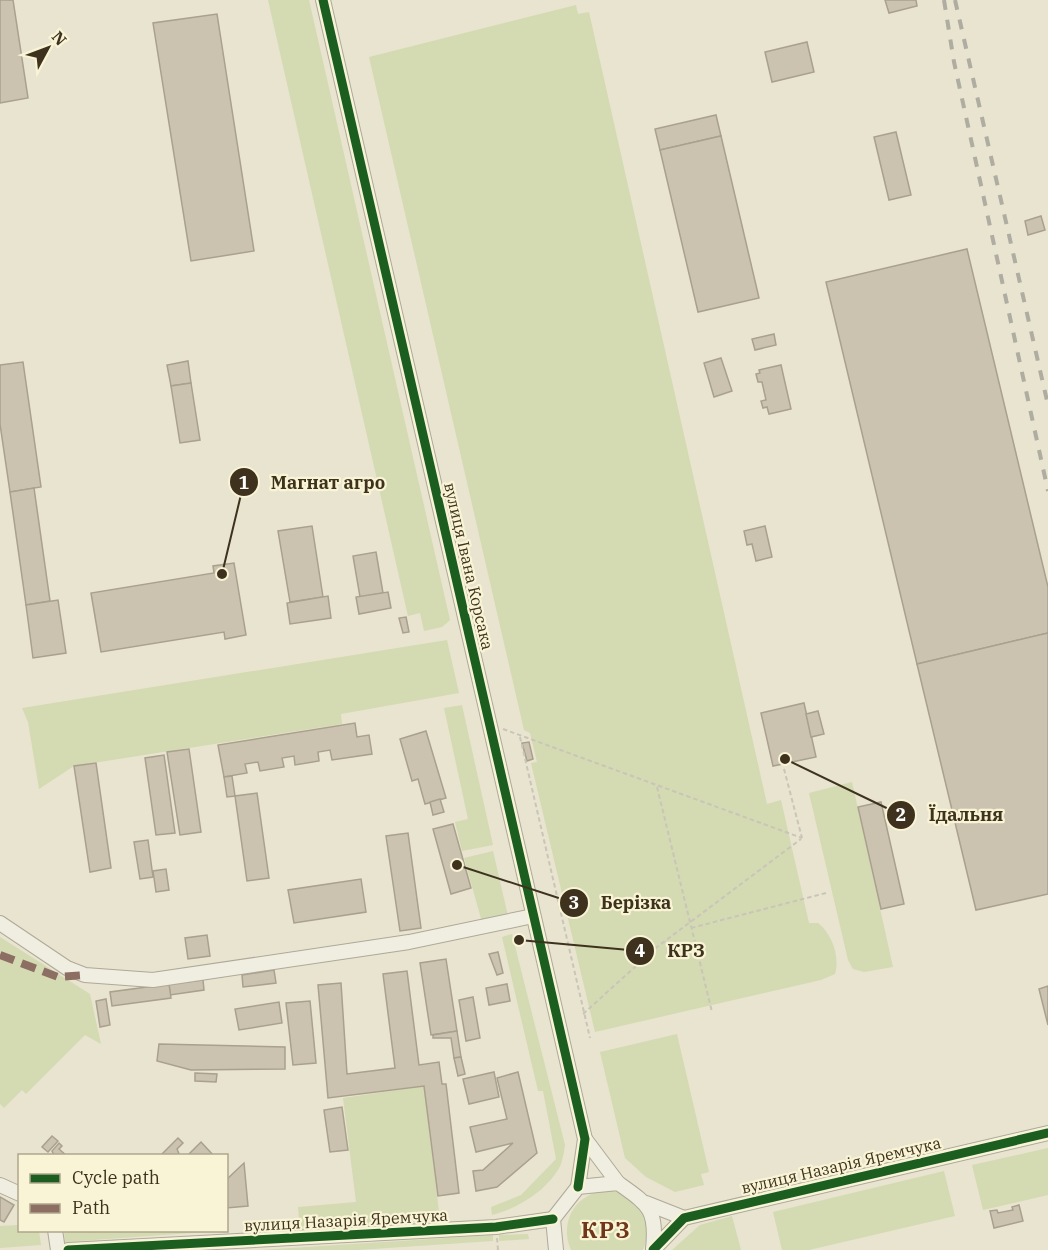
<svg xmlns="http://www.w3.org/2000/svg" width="1048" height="1250" viewBox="0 0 1048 1250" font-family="'IBM Plex Serif',serif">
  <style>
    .green { fill: #d4dab1 }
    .building { fill: #ccc2b0; stroke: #a9a08e; stroke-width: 1.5 }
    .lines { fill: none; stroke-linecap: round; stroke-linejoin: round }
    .minor-casing { stroke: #aea998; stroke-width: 16 }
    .path { stroke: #c9c5b8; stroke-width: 2; stroke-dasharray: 4.5 3; stroke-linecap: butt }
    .minor { stroke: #f0ede1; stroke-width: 14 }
    .rail { stroke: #afaca1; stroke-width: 4; stroke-dasharray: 10 10; stroke-linecap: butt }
    .quiet { stroke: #8d6e63; stroke-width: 8; stroke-dasharray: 15 8; stroke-linecap: butt }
    .cycleway-casing { stroke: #f9f4d5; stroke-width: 13 }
    .cycleway { stroke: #1b5e20; stroke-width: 9 }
    .labels { text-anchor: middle; stroke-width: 4.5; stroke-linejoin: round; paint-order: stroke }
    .street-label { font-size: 16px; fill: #3e321e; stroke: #f9f4d5 }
    .district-label { font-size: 22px; font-weight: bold; letter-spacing: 1.5px; fill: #6f3719; stroke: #f9f4d5 }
    .leader { fill: none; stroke: #3e321e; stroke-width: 2 }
    .callout-dot { fill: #3e321e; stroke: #f9f4d5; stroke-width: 2 }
    .mark-label { font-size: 18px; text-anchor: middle; font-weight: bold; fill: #fff }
    .callout-label { font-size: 18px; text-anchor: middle; font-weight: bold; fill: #3e321e; stroke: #f9f4d5; stroke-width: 4.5; stroke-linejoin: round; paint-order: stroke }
  </style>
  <rect width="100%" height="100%" fill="#e8e4d0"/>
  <g class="green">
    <path d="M268,0H309L450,620L442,627L424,631L420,613L408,616Z"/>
    <path d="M576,5L578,14L589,12L767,804L781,800L809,923H818C832,934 840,956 835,974L821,980L595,1032L531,763L537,762L530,733L524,730L369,57Z"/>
    <path d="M447,640L459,693L341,714L342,724L74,766L39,789L28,722L22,708Z"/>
    <path d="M462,705L493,845L462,851L455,822L468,819L444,708Z"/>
    <path d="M852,782L893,967L864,972L853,969L848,960L809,793Z"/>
    <path d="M493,851L508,916L482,922L464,858Z"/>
    <path d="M512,934L565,1145C564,1151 563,1158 561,1164C550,1189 517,1209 492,1215L491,1207L521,1195L556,1159L543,1091H538L502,937Z"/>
    <path d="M0,937L90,994L101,1044L85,1035L26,1094L22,1090L4,1108L0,1104Z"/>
    <path d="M677,1034L709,1172L701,1174L704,1185L675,1192L646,1177L625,1158L600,1052Z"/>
    <path d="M424,1086L440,1220L300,1231L298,1207L356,1202L343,1098Z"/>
    <path d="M1048,1148V1195L983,1210L972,1165Z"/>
    <path d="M944,1171L955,1216L809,1250H782L773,1212Z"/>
    <path d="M608,1190C638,1194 655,1222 643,1250H571C558,1221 577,1192 608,1190Z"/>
    <path d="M732,1216L741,1250H672L700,1225Z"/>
    <path d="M19,1225L20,1230L39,1231L41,1245L0,1248V1226Z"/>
    <path d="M64,1231L205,1230V1232L65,1242Z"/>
    <path d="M528,1234L529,1239L499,1241V1235Z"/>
    <path d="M493,1235V1241L357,1250H260Z"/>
  </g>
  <g class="building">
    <path d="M0,0H13L28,98L0,103Z"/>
    <path d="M885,0H916L917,6L889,13Z"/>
    <path d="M217,14L254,251L191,261L153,23Z"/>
    <path d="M807,42L814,72L772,82L765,52Z"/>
    <path d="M716,115L721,136L660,150L655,129Z"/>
    <path d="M896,132L911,195L889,200L874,137Z"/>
    <path d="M721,136L759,298L698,312L660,150Z"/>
    <path d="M1041,216L1045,230L1028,235L1025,221Z"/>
    <path d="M967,249L1048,587V633L917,664L826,282Z"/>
    <path d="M774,334L776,345L755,350L752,339Z"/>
    <path d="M721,358L732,391L714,397L704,363Z"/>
    <path d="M188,361L191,383L171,386L167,365Z"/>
    <path d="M23,362L41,487L10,492L0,424V365Z"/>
    <path d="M781,365L791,409L769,414L767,407L763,408L761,401L766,400L762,382H758L756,374L760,373L759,370Z"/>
    <path d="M191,383L200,440L180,443L171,386Z"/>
    <path d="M34,488L50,601L26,605L10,492Z"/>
    <path d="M312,526L323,597L290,602L278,531Z"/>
    <path d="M765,526L772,557L756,561L752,544L747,545L744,531Z"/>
    <path d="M376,552L383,593L360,597L353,556Z"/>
    <path d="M234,563L246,635L225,639L224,632L101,652L91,593L214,573L213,566Z"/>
    <path d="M388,592L391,608L359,614L356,597Z"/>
    <path d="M328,596L331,618L290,624L287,603Z"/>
    <path d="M58,600L66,653L33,658L26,605Z"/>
    <path d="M406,617L409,632L403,633L399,618Z"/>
    <path d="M1048,633V894L976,910L917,664Z"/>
    <path d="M804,703L816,757L773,766L761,713Z"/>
    <path d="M818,711L824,734L811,737L806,714Z"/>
    <path d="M355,723L357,737L369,735L372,754L332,760L330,750L318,752L319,761L295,765L294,756L282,758L284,767L260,771L258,762L245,764L247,773L224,777L218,745Z"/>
    <path d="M426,731L446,798L425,804L418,779L412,781L400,739Z"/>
    <path d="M529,742L533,759L527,761L522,743Z"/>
    <path d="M189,749L201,832L180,835L167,752Z"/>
    <path d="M164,755L175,833L156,835L145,758Z"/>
    <path d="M96,763L111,868L90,872L74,766Z"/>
    <path d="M232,776L235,796L227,797L224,777Z"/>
    <path d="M257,793L269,878L247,881L235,796Z"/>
    <path d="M440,799L444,812L433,815L430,802Z"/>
    <path d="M881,802L904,904L881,909L858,807Z"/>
    <path d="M453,824L471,888L451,894L433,829Z"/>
    <path d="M408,833L421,928L400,931L386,836Z"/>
    <path d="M148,840L153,877L140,879L134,842Z"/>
    <path d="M166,869L169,890L156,892L153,871Z"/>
    <path d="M361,879L366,912L294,923L288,890Z"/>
    <path d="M207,935L210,956L188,959L185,938Z"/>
    <path d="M498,952L503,973L497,975L489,954Z"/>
    <path d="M446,959L457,1031L431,1035L420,963Z"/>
    <path d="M274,970L276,983L243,987L242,975Z"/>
    <path d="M407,971L419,1065L439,1062L442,1084H446L459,1193L438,1196L424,1086L328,1098L318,985L341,983L347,1074L395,1068L383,974Z"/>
    <path d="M203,980L204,990L170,995L169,984Z"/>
    <path d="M169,984L171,998L112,1006L110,992Z"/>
    <path d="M507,984L510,1001L489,1005L486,988Z"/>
    <path d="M1048,986V1025L1039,989Z"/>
    <path d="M473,997L480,1038L466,1041L459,1000Z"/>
    <path d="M106,999L110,1025L100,1027L96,1001Z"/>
    <path d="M310,1001L316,1063L293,1065L286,1003Z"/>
    <path d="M279,1002L282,1023L239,1030L235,1009Z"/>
    <path d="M457,1031L461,1057L454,1058L451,1038H433V1035Z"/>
    <path d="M159,1044L285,1047V1069L191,1070L157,1061Z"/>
    <path d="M461,1057L465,1074L458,1076L454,1058Z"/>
    <path d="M494,1072L499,1097L469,1104L463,1079Z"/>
    <path d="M518,1072L537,1153L497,1187L476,1191L473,1171L483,1170L513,1143L476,1152L470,1127L507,1119L497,1078Z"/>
    <path d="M195,1073L217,1074L216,1082L195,1081Z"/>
    <path d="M342,1107L348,1150L330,1152L324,1110Z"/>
    <path d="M52,1136L58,1141L48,1152L42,1147Z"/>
    <path d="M178,1138L183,1143L177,1149L180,1156H160Z"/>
    <path d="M201,1142L214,1156H187Z"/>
    <path d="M59,1143L62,1146L59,1149L67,1156L54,1155L52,1151Z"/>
    <path d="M244,1163L248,1206L226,1208V1180Z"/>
    <path d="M0,1197L14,1205L4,1222L0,1220Z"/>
    <path d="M1019,1205L1023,1221L994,1228L990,1211L997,1210L998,1213L1013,1210L1012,1207Z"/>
  </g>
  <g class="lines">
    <defs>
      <g id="minor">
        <path d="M323,0L585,1139L578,1187"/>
        <path d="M0,923L67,968L85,975L153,980L409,942L533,916"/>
        <path d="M585,1139L618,1183"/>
        <path d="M0,1185L20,1194"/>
        <path d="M646,1203L684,1218"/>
        <path d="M55,1230L58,1250"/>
        <path d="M68,1250L496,1227L553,1219"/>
        <path d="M556,1250L553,1219L578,1187L618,1183C649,1205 657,1209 653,1249"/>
        <path d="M653,1250L684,1218L1048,1133"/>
      </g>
    </defs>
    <use href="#minor" class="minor-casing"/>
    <g class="path">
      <path d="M503,729L802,838"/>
      <path d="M520,737L590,1038"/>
      <path d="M784,769L802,838"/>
      <path d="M657,787L712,1012"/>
      <path d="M691,928L826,893"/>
      <path d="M583,1014L657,947L801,839"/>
      <path d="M497,1238L498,1250"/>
    </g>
    <use href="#minor" class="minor"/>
    <g class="rail">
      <path d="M944,0L954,62L1048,491"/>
      <path d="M955,0L1048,405"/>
    </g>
    <path class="quiet" d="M0,955L58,977L85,975"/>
    <defs>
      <g id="cycleway">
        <path d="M323,0L585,1139L578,1187"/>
        <path d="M68,1250L496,1227L553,1219"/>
        <path d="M653,1250L684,1218L1048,1133"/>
      </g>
    </defs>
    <use href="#cycleway" class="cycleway-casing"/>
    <use href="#cycleway" class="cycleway"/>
  </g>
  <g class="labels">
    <g class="street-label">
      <text transform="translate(469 566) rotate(77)" y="6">вулиця Івана Корсака</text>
      <text transform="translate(841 1165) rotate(-13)" y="6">вулиця Назарія Яремчука</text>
      <text transform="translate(346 1220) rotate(-3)" y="6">вулиця Назарія Яремчука</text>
    </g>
    <g class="district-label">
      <text x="606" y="1238">КРЗ</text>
    </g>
  </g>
  <path class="leader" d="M222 574L244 482M785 759L901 815M457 865L574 903M519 940L640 951"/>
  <g class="callout-dot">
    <circle cx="222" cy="574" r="6"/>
    <circle cx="785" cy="759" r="6"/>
    <circle cx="457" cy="865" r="6"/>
    <circle cx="519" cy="940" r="6"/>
    <circle cx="244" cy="482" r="15"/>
    <circle cx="901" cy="815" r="15"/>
    <circle cx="574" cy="903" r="15"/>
    <circle cx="640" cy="951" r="15"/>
  </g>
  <g class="mark-label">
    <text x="244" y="489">1</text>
    <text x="901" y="821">2</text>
    <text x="574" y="909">3</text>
    <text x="640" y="957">4</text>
  </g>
  <g class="callout-label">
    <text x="328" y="489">Магнат агро</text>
    <text x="966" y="821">Їдальня</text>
    <text x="636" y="909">Берізка</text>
    <text x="686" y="957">КРЗ</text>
  </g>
  <rect x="18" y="1154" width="210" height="78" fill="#f9f4d5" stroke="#aea68c" stroke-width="1.5"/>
  <rect x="30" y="1174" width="30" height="9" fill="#1b5e20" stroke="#aea68c" stroke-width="1.5"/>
  <text x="72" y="1184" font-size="18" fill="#3e321e">Cycle path</text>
  <rect x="30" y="1204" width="30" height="9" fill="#8d6e63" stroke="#aea68c" stroke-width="1.5"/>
  <text x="72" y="1214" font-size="18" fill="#3e321e">Path</text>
  <g transform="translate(48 48) rotate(49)" stroke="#f9f4d5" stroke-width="4.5" paint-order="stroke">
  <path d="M0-4.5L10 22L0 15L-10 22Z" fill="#3e321e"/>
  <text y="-9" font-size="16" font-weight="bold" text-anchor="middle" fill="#3e321e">N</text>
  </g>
</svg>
